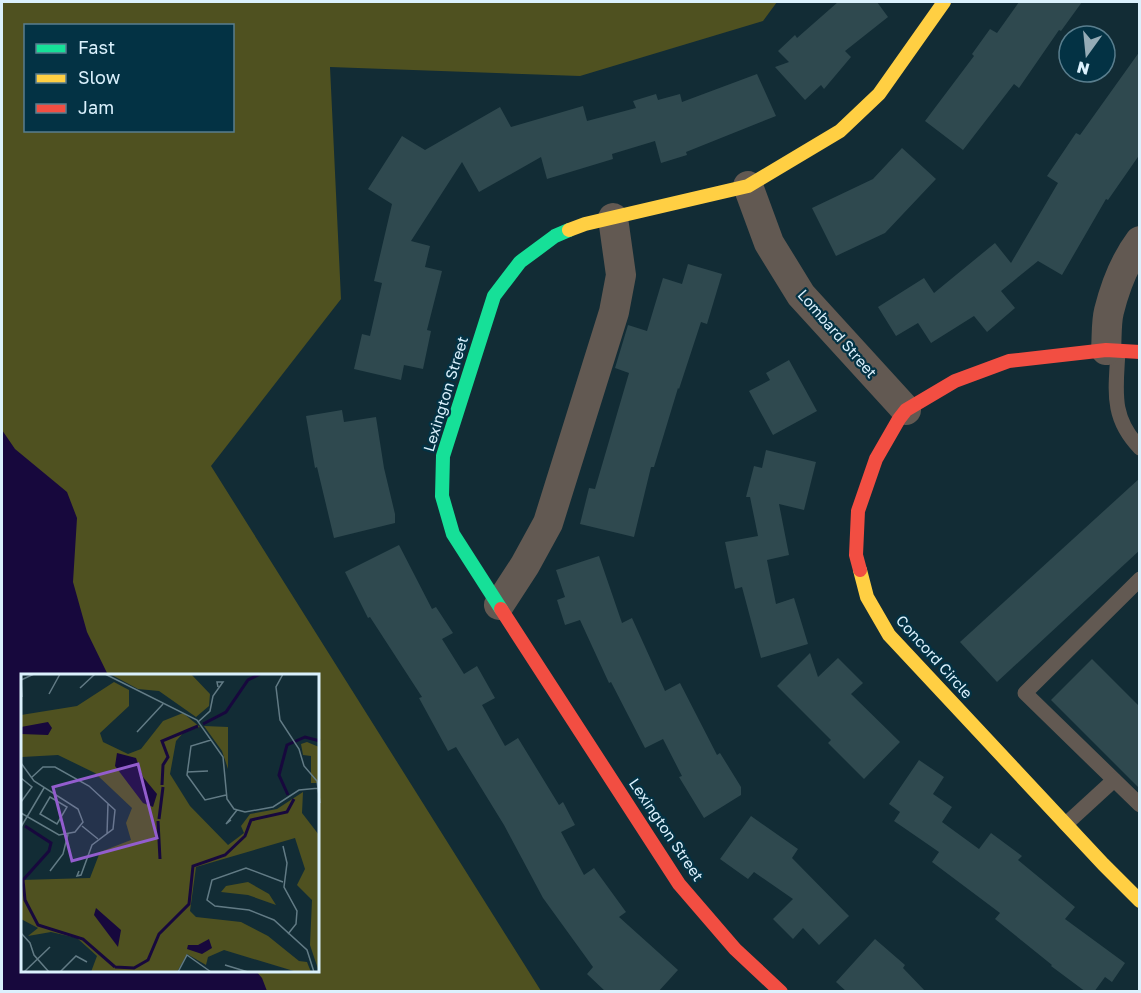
<svg xmlns="http://www.w3.org/2000/svg" width="1141" height="993" viewBox="0 0 1141 993" font-family="'Golos Text',sans-serif">
  <style>
    .green { fill: #4f5120; fill-rule: evenodd }
    .water { fill: #17083d }
    .building { fill: #2f494f }
    .lines { fill: none; stroke-linecap: round; stroke-linejoin: round }
    .lane { stroke: #625952; stroke-width: 15 }
    .street { stroke: #625952; stroke-width: 30 }
    .fast { stroke: #16e098; stroke-width: 14 }
    .slow { stroke: #ffcf43; stroke-width: 14 }
    .jam { stroke: #f24e42; stroke-width: 14 }
    .labels { text-anchor: middle; stroke-width: 4.5; stroke-linejoin: round; paint-order: stroke }
    .street-label { font-size: 15px; fill: #dbf1fd; stroke: #033244 }
    .inset-river { fill: none; stroke: #17083d; stroke-width: 3 }
    .inset-road { fill: none; stroke: #627b85; stroke-width: 1.5 }
    .view { fill: #935dce; fill-opacity: 0.15; stroke: #935dce; stroke-width: 3 }
    .inset-edge { fill: none; stroke: #dbf1fd; stroke-width: 3 }
  </style>
  <rect width="100%" height="100%" fill="#122c35"/>
  <path class="green" d="M2,2H777L763,21L580,76L330,67L341,299L211,466L541,991L2,992ZM26,26H232V130H26ZM22,675H318V970H22Z"/>
  <path class="water" d="M2,430L15,449L67,492L77,518L73,582L87,632L108,675H22V970L256,971L262,978L267,991H2Z"/>
  <g class="building">
    <path d="M838,2H877L888,17L845,51L851,57L824,89L821,85L805,100L775,67L789,62L778,51L795,35L797,38Z"/>
    <path d="M1019,2H1082L1061,31L1059,30L1019,88L1014,84L963,150L925,121L974,56L972,54L990,29L997,33Z"/>
    <path d="M1140,51V154L1108,200L1106,199L1062,275L1038,261L1001,291L1015,308L987,332L974,316L931,343L918,323L896,336L878,307L924,278L934,293L995,243L1011,263L1058,183L1047,176L1076,133L1080,135Z"/>
    <path d="M757,74L776,116L686,152L687,155L661,163L655,141L612,154L613,159L547,179L541,157L479,192L462,162L411,241L430,246L425,267L442,271L427,330L431,331L423,369L404,365L401,380L354,369L362,334L370,336L382,283L374,281L392,204L368,189L402,136L425,150L500,107L511,127L583,106L587,121L636,108L633,101L656,94L658,100L680,94L682,102Z"/>
    <path d="M902,148L936,179L885,233L836,256L812,208L873,179Z"/>
    <path d="M688,264L722,274L707,324L701,322L679,389L678,388L654,467H651L634,537L580,524L589,488L595,489L629,373L615,368L628,325L647,331L663,278L682,284Z"/>
    <path d="M789,360L817,411L773,435L749,391L770,380L766,373Z"/>
    <path d="M342,410L344,422L376,417L384,468L395,514V523L334,538L317,467L315,468L306,416Z"/>
    <path d="M766,450L816,462L804,510L779,504L789,555L767,560L776,604L794,598L808,644L761,658L742,587L735,589L725,542L758,536L750,497H746L754,466L762,468Z"/>
    <path d="M1140,478V550L997,682L960,642Z"/>
    <path d="M399,545L432,609L436,607L453,633L442,639L464,674L477,666L495,698L482,705L505,746L518,738L559,805L563,802L575,825L561,832L584,875L594,868L626,912L619,917L678,970L658,992H606L587,974L593,967L543,898L504,825L456,747L448,751L419,698L422,697L370,617L368,618L345,572Z"/>
    <path d="M599,556L622,623L632,618L665,691L680,683L717,755L720,753L741,787V795L704,818L679,777L682,776L663,739L645,748L611,682L609,683L580,620L565,625L557,600L565,597L556,570Z"/>
    <path d="M810,653L818,677L838,658L863,683L851,694L900,742L864,779L828,743L831,740L777,686Z"/>
    <path d="M1092,659L1140,707V789L1051,700Z"/>
    <path d="M919,760L944,777L933,794L952,807L942,822L979,849L991,833L1022,856L1018,860L1075,907L1065,919L1125,963L1112,982L1105,977L1094,992H1086L1051,966L1052,965L995,919L1000,913L932,862L939,852L894,821L900,812L889,804Z"/>
    <path d="M751,816L798,849L792,858L849,916L819,945L803,928L793,939L773,919L793,899L754,872L748,879L720,859Z"/>
    <path d="M875,939L905,965L903,968L926,992H847L836,982Z"/>
  </g>
  <g class="lines">
    <g class="lane">
      <path d="M1118,351C1116,390 1110,417 1140,448"/>
      <path d="M1140,579L1025,693L1140,805"/>
      <path d="M1066,824L1114,780"/>
    </g>
    <g class="street">
      <path d="M748,186L769,243L801,295L906,410"/>
      <path d="M1106,350C1107,337 1106,323 1109,311C1115,287 1125,261 1140,241"/>
      <path d="M499,605L525,565L548,523L614,312L621,275L613,218"/>
    </g>
    <path class="fast" d="M501,609L453,534L442,496L443,456L494,296L520,262L555,236L569,230"/>
    <g class="slow">
      <path d="M569,230L585,224L748,186L840,131L879,94L944,2"/>
      <path d="M860,570L867,597L889,635L1103,864L1140,901"/>
    </g>
    <g class="jam">
      <path d="M860,570L856,555L858,511L876,459L899,419L906,410L955,381L1009,361L1106,350L1140,352"/>
      <path d="M501,609L679,884L735,949L781,992"/>
    </g>
  </g>
  <g class="labels">
    <g class="street-label">
      <text transform="translate(837 334) rotate(49)" y="5">Lombard Street</text>
      <text transform="translate(446 394) rotate(-73)" y="5">Lexington Street</text>
      <text transform="translate(934 657) rotate(48)" y="5">Concord Circle</text>
      <text transform="translate(666 830) rotate(56)" y="5">Lexington Street</text>
    </g>
  </g>
  <g transform="translate(21 674)">
    <rect width="298" height="298" fill="#122c35"/>
    <path d="M89,0H170L189,20L188,32L175,43L138,17L117,15ZM93,8L108,16V32L79,59L82,68L107,80L120,75L142,47L162,39L179,53L163,58L155,67L149,100L169,132L207,171L223,159L220,152L229,140L256,135L282,118L281,139L298,161V298L289,271L291,226L276,211L284,195L274,164L175,193L169,237L175,243L220,248L247,262L278,287L286,288L290,298H276L203,276L187,283L185,291L166,280L156,298H70L76,282L56,264L30,258L7,262L17,254L0,245V206L69,204L79,178L110,166L105,149L111,134L74,99L37,81L1,83L0,41L56,32ZM183,52L207,53V95L201,77ZM286,68L298,73V109H290V82L282,81L280,70ZM227,208L248,220L255,231L227,221L200,218L205,212Z" fill="#4f5120"/>
    <path d="M27,48L31,54L27,61L0,60V53ZM96,79L115,84L122,103L136,120L132,133L122,129L94,92ZM75,234L100,256L97,273L73,241ZM188,265L191,274L181,280L166,275L167,271H177Z" fill="#17083d"/>
    <path class="inset-river" d="M182,50L205,38L227,6L239,0M141,111L142,91L147,83L141,67L177,52M267,121L258,101L266,71L284,63L299,67M138,145L142,113M137,147L139,185M4,152L30,169L28,177L2,206L4,226L17,251L62,265L94,293M94,293L113,294L127,286L138,260L168,230L172,192L204,181L224,162L230,146L266,138L273,125"/>
    <path class="inset-road" d="M84,0L176,46L202,83L206,125L213,135L224,138L252,133L278,116L299,114M262,0L255,13L259,46L278,75L283,92L296,107L299,129M59,14L74,0M28,20L39,0M1,23L0,6L13,0M177,48L189,37L192,22L202,8H196L197,13M116,58L142,30M190,66L170,72L166,101L184,126L205,121M0,89L13,107L57,135L62,148L54,158L38,161L0,139M166,98L187,97M0,104L11,113L0,128M10,104L22,93H34L68,112L94,136L92,155L71,171L60,201L56,202L58,197M29,123L46,133L36,150L19,140ZM210,146L205,150L216,136M61,152L77,165M0,153L23,114M86,160L87,129M262,172L266,189L263,213L276,237L275,250L267,260M29,197L42,180L47,160M262,208L225,194L191,206L186,226L194,232L228,236L253,246L286,276L293,298M0,259L9,269L13,281L28,298M204,291L227,298M3,298L29,273M39,298L55,282L66,288M157,298L166,281L190,298"/>
    <path class="view" d="M117,90L136,164L51,187L32,113Z"/>
    <rect width="298" height="298" class="inset-edge"/>
  </g>
  <rect width="1141" height="993" fill="none" stroke="#dbf1fd" stroke-width="6"/>
  <rect x="24" y="24" width="210" height="108" fill="#033244" stroke="#597e8e" stroke-width="1.5"/>
  <rect x="36" y="44" width="30" height="9" fill="#16e098" stroke="#597e8e" stroke-width="1.5"/>
  <text x="78" y="54" font-size="18" fill="#dbf1fd">Fast</text>
  <rect x="36" y="74" width="30" height="9" fill="#ffcf43" stroke="#597e8e" stroke-width="1.5"/>
  <text x="78" y="84" font-size="18" fill="#dbf1fd">Slow</text>
  <rect x="36" y="104" width="30" height="9" fill="#f24e42" stroke="#597e8e" stroke-width="1.5"/>
  <text x="78" y="114" font-size="18" fill="#dbf1fd">Jam</text>
  <g transform="translate(1087 54) rotate(195)"><circle r="28" fill="#033244" stroke="#597e8e" stroke-width="1.5"/>
  <path d="M0-4.5L10 22L0 15L-10 22Z" fill="#95acb7"/>
  <text y="-9" font-size="16" font-weight="bold" text-anchor="middle" fill="#dbf1fd">N</text>
  </g>
</svg>
